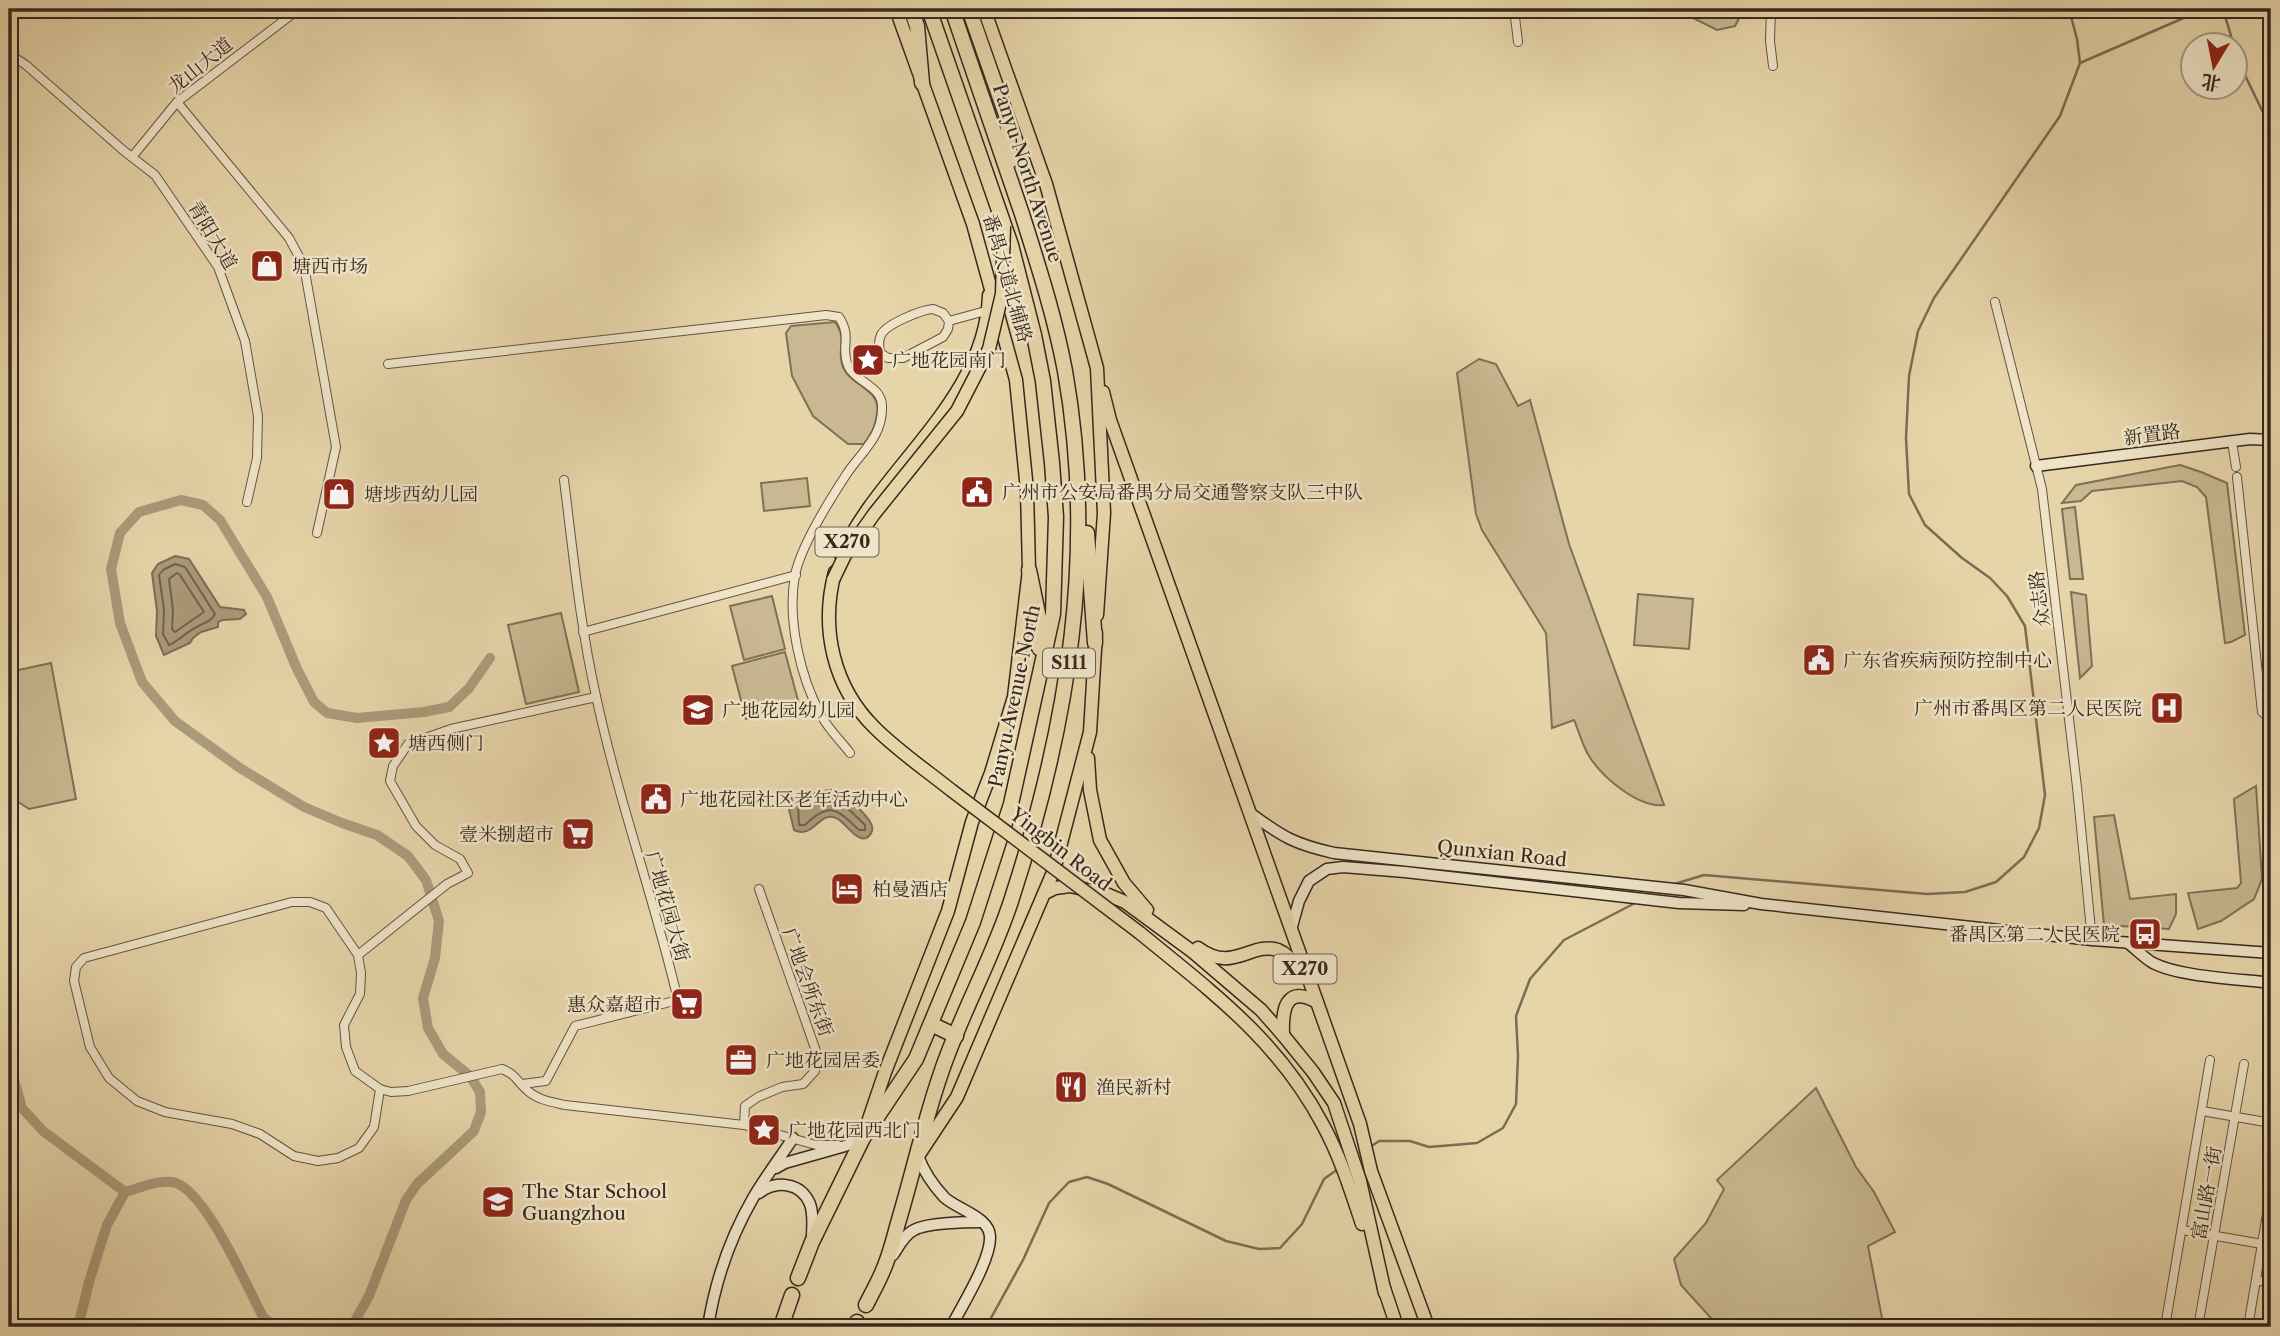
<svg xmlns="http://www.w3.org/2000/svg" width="2280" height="1336" viewBox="0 0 2280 1336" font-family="'Libre Caslon Text','Noto Serif SC',serif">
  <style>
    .green { fill: #c9b892; stroke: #807058; stroke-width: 2 }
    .water { fill: #ab9a7a; stroke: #7d6c55; stroke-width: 2 }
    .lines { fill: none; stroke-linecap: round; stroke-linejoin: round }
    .shore { stroke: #71614c; stroke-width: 2 }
    .stream { stroke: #7d6c55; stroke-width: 2.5 }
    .canal { stroke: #ab9a7a; stroke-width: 10 }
    .street-casing { stroke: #635341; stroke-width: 10 }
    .secondary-casing { stroke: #37281e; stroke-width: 13 }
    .primary-casing { stroke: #37281e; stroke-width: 15 }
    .highway-casing { stroke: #37281e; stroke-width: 17 }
    .street { stroke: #efe4c8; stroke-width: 8 }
    .secondary { stroke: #efe4c8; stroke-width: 10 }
    .primary { stroke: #e7d5aa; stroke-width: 12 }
    .highway { stroke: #e7d5aa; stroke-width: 14 }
    .primary-bridge-casing { stroke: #37281e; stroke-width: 15; stroke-linecap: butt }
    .primary-bridge { stroke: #e7d5aa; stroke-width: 12 }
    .labels { text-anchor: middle; stroke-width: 5; stroke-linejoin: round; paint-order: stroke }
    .shield { fill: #efe4c8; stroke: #6e6051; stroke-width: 2 }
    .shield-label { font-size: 18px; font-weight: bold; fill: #37281e }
    .street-label { font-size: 19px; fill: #37281e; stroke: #efe4c8 }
    .poi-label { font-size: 19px; fill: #37281e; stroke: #efe4c8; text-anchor: start }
  </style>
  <rect width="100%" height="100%" fill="#e7d5aa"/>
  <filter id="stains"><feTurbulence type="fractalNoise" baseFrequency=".00286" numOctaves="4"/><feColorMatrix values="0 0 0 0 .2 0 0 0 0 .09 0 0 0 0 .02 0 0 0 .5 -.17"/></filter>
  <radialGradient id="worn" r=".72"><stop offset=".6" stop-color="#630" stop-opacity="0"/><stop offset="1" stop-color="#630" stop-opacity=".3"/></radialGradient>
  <g class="green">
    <path d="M1675,9H1744L1735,26L1717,30Z"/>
    <path d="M835,322C848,341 837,346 842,364C848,387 882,387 877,414C875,427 872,433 864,444H848L813,416L792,376L786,333L791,326Z"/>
    <path d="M1479,359L1496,364L1518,406L1530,400L1569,544L1664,805C1638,808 1602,777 1589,756C1582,745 1579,731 1574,720L1552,728L1546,633L1482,530L1476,514L1457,373Z"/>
    <path d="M2180,465L2201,472L2227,483L2245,635L2231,642L2225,643L2206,497L2197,487L2182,481L2092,491L2081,501L2062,503L2076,485Z"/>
    <path d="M807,478L810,506L764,511L761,483Z"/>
    <path d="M2075,507L2083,579H2070L2062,509Z"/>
    <path d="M2071,592L2086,595L2092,666L2080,678Z"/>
    <path d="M1638,594L1693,599L1689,649L1634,645Z"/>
    <path d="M772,596L785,649L744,660L730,606Z"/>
    <path d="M561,613L579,692L526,704L508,625Z"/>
    <path d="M785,652L799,704L746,719L732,666Z"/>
    <path d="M51,663L76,799L29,809L9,796V672Z"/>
    <path d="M2256,786L2262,879L2254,899L2221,921L2198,929L2188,893L2237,888L2241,883L2234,799Z"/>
    <path d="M2114,815L2130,899L2176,894V914L2169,929L2104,925L2094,817Z"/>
    <path d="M1816,1088L1856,1167L1874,1192L1895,1232L1868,1246L1883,1323C1869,1332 1854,1325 1840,1325C1800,1326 1760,1327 1719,1327L1681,1285L1674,1259L1706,1223L1724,1189L1717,1180Z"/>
  </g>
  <g class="water">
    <path d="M175,556L189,559L220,607L244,610L246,614L240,619L222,620L218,622V627L201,632L193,638L190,643L164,655L156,636L157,611L152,573L158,564Z"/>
    <path d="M829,790H837L843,794C850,801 876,821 872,831C863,852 846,823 838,819C819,808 815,840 794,830L788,805L792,798Z"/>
  </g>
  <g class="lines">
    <g class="shore">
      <path d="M175,564L185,567L215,614C210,623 204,622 195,628C185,633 180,640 169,645L163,634L164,610L159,575L163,570Z"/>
      <path d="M177,573L180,575L204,612L175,632L172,629L173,610L169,579Z"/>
      <path d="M829,797L838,799L865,825V830H859C837,809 830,801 805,825H799L798,804Z"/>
    </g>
    <g class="stream">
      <path d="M2223,9L2234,46"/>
      <path d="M2234,46L2241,67L2271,129"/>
      <path d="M2080,63L2186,17L2190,9"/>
      <path d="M1671,885L1704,875L1927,894L1965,892L1996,882L2024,857L2039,828L2045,795L2025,626L2007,596L1990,578L1962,558L1925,525L1909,494L1906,438L1909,376L1918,331L1934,298L2060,116L2080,63L2077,39L2069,9"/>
      <path d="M1369,1148L1379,1141H1410L1429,1147L1477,1143L1503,1128L1516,1104L1518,1056L1516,1016L1530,979L1564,940L1637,902"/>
      <path d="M986,1327L1023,1260L1049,1203L1069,1182L1087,1177L1108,1184L1226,1241L1259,1249L1280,1248L1302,1224L1324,1179L1338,1169"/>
    </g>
    <g class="canal">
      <path d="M9,1061L22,1108L43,1131L125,1192"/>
      <path d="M78,1327L89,1282L107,1225L125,1192C140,1188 157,1180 172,1182C204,1186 248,1289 263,1317L276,1327"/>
      <path d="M346,1327L355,1321L369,1296L406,1200L417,1184L474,1131L481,1112L480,1092L470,1076L443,1054L428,1028L423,998L435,958L439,921L426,880L408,856L377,835L342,823L304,807L240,768L175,721L142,682L120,623L111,569L120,533L139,512L181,500L203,505L220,520L267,597L297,669L314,702L327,713L357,718L424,712L449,707L469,688L490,658"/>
    </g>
    <defs>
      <g id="street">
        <path d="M1514,9L1518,42"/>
        <path d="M1771,9L1770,41L1773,66"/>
        <path d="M9,54L26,65L124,151L155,175L218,267L245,341L258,416L257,458L247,502"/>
        <path d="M177,102L289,238L304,266L336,447L317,533"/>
        <path d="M132,157L177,102L299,9"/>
        <path d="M1995,302L2042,489L2077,787L2092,940"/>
        <path d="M933,309L943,313L949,321L948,329L943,337L903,358H888L880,353C879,347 878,341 881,335C886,324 921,310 933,309Z"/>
        <path d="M949,321L989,310"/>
        <path d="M388,364L826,315L839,317C852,337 841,345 847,363C853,382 882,385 882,406C883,437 861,452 846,475C829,501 801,546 795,575C787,619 800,677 821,715C828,729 841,741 850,753"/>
        <path d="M850,369L880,353"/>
        <path d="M2232,442L2236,467"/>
        <path d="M2237,477L2262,712L2271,719"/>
        <path d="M583,632L796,575"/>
        <path d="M358,955L447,884L468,873L460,859L435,845L416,826L390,781L393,766L408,744L451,729L596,697"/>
        <path d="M522,1084L546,1081L575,1026L678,1000C654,898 618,799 596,696C580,625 573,552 564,480"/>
        <path d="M380,1089L374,1127L359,1148L338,1158L318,1161L294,1156L260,1134L232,1124L165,1112L137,1101L109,1078L90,1047L74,981L76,967L84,958L292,902H310L326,908L358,955L361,973L360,994L344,1025L346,1047L355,1071L380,1089L391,1092L408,1091L502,1069C517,1075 517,1082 528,1091C538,1100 552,1102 565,1105L744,1125L816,1145H838"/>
        <path d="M2202,1111L2271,1123"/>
        <path d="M744,1125L745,1106L758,1097L782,1087L803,1084L815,1071L816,1051L759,889"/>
        <path d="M2182,1230L2262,1244"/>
        <path d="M2256,1280L2271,1283"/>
        <path d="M2165,1327L2210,1060"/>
        <path d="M2198,1327L2244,1064"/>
        <path d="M2248,1327L2271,1190"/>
      </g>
      <g id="secondary">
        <path d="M2036,466L2250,439L2271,440"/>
        <path d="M1250,813C1283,837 1294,844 1334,853L1684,890L1761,904L2092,940L2271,953"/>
        <path d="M1291,930L1299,901L1309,881L1327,869L1343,867L1405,872L1679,903L1744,905"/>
        <path d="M2128,943C2136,949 2144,958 2153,963C2180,977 2240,979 2271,983"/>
        <path d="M918,1156C924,1172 932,1184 944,1197C956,1209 991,1217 990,1238C990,1261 962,1306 951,1327"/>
        <path d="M776,1168L785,1163L845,1146L863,1138"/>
        <path d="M759,1193C776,1180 801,1182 810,1204C814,1215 812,1227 812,1238"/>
        <path d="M893,1255C899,1246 904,1235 914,1230C927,1223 966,1222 982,1222"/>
        <path d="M708,1327C715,1282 730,1238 753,1198C765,1177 780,1158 793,1138"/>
      </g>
      <g id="primary">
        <path d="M984,9L1046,184L1097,368L1104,513L1097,615"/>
        <path d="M1103,392L1110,420L1317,1002L1360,1124L1371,1171L1428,1327"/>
        <path d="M841,555C881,467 986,400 989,295"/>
        <path d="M835,572C820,628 833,687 875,728C898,751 926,770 951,790"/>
        <path d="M1088,758L1090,790L1100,840L1124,883L1147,910"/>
        <path d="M1045,893L1055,888L1070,886L1106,894L1125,902L1193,952L1261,1010L1283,1035L1313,1072L1334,1103L1360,1181L1385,1293"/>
        <path d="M1140,933C1212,992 1278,1040 1323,1125C1340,1156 1351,1191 1362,1224"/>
        <path d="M1198,948C1233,974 1251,941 1278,950C1293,956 1294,969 1306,977"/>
        <path d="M1283,1035C1282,1011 1285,984 1317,1002"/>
        <path d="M865,1131L885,1072L948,911L972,822L991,773L1014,697L1029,570L1027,490L1016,380L973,224L896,9"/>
        <path d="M918,1156L957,1097L1054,870L1090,732L1096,633"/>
        <path d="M1384,1288L1397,1327"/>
      </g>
      <g id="highway">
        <path d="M911,9L917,26L922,83"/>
        <path d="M969,9L1007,118L1010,161"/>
        <path d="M1087,533L1095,643"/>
        <path d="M1029,570L1040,623L1039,648"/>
        <path d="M931,1024L956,1036"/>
        <path d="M798,1278L812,1242L863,1138L916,1059L973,922L1011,804L1053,614L1056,517L1052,463L1043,381L1034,335L1011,245L929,9"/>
        <path d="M866,1305C872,1293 879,1281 884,1268C890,1254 894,1238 898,1223C913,1173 924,1122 941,1073C961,1013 993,958 1012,898C1068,725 1097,551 1065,371C1055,317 1038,265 1022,214C999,145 975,77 952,9"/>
        <path d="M781,1327L792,1295"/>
        <path d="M855,1327L857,1322"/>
      </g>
    </defs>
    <use href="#street" class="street-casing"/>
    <use href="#secondary" class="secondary-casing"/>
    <use href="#primary" class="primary-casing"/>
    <use href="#highway" class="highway-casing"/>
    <use href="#street" class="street"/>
    <use href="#secondary" class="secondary"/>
    <use href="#primary" class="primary"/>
    <use href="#highway" class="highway"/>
    <defs>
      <g id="primary-bridge">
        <path d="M833,580L845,555L874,514L957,411L989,349L1002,294L1004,226"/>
        <path d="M951,790L1140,933"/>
      </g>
    </defs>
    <use href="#primary-bridge" class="primary-bridge-casing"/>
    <use href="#primary-bridge" class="primary-bridge"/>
  </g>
  <defs>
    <symbol id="shop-square" viewBox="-11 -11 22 22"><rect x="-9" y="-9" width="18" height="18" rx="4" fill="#8f2418" stroke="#efe4c8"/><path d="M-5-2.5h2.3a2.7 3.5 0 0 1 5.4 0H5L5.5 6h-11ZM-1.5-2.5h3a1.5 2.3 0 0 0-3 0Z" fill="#fff"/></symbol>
    <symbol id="sight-square" viewBox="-11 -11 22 22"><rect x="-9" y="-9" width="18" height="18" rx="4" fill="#8f2418" stroke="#efe4c8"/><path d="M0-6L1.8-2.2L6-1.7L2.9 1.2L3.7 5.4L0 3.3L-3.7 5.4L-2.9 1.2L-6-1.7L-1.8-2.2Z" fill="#fff"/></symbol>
    <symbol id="civic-square" viewBox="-11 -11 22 22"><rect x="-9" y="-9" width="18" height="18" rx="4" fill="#8f2418" stroke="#efe4c8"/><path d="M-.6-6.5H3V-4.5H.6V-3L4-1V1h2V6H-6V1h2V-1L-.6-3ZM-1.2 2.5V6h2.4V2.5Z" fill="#fff"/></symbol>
    <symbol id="hospital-square" viewBox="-11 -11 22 22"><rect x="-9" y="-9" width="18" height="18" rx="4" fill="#8f2418" stroke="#efe4c8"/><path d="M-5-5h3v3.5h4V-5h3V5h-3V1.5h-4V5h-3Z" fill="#fff"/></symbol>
    <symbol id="school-square" viewBox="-11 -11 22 22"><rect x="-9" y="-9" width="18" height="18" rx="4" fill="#8f2418" stroke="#efe4c8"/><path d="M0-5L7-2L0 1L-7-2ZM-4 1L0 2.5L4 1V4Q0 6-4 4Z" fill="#fff"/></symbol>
    <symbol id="supermarket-square" viewBox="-11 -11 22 22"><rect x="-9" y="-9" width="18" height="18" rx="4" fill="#8f2418" stroke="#efe4c8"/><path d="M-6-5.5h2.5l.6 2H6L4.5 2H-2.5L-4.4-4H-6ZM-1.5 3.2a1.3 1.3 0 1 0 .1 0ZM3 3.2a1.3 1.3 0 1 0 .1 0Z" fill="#fff"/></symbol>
    <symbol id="hotel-square" viewBox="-11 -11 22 22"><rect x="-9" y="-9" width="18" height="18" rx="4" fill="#8f2418" stroke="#efe4c8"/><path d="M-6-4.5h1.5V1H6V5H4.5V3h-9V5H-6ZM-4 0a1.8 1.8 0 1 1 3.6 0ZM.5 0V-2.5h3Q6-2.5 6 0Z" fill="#fff"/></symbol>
    <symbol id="bus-square" viewBox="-11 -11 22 22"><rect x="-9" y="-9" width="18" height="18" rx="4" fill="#8f2418" stroke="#efe4c8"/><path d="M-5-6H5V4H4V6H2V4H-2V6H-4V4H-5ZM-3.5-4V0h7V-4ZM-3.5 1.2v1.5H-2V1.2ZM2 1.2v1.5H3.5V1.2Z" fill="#fff"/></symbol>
    <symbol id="office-square" viewBox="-11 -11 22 22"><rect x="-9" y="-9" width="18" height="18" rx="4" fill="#8f2418" stroke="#efe4c8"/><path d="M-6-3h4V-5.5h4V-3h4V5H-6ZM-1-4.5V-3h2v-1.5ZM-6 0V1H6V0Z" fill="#fff"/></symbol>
    <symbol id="restaurant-square" viewBox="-11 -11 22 22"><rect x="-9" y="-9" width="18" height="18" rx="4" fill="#8f2418" stroke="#efe4c8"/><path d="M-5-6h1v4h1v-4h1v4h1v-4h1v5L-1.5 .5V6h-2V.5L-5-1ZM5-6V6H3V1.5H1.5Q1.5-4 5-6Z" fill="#fff"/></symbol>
  </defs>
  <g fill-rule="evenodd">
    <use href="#shop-square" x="248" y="247" width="38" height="38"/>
    <use href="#sight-square" x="849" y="341" width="38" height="38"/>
    <use href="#civic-square" x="958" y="473" width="38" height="38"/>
    <use href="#shop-square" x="320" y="475" width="38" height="38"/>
    <use href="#civic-square" x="1800" y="641" width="38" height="38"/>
    <use href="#hospital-square" x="2148" y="689" width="38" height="38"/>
    <use href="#school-square" x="679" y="691" width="38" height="38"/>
    <use href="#sight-square" x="365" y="724" width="38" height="38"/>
    <use href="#civic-square" x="637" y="780" width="38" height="38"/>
    <use href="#supermarket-square" x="559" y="815" width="38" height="38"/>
    <use href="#hotel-square" x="828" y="870" width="38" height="38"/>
    <use href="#bus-square" x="2126" y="915" width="38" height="38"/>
    <use href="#supermarket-square" x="668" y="985" width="38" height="38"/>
    <use href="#office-square" x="722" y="1041" width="38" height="38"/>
    <use href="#restaurant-square" x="1052" y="1068" width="38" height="38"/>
    <use href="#sight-square" x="745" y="1111" width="38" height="38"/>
    <use href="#school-square" x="479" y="1183" width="38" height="38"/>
  </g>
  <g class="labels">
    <g class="shield">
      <rect x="815.5" y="527.5" width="63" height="29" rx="5"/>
      <rect x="1043" y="648.5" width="52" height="29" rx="5"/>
      <rect x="1273.5" y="954.5" width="63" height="29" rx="5"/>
    </g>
    <g class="shield-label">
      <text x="847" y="548">X270</text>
      <text x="1069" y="669">S111</text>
      <text x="1305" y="975">X270</text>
    </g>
    <g class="street-label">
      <text transform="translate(200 65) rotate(-39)" y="7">龙山大道</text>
      <text transform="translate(1028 173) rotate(72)" y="7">Panyu North Avenue</text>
      <text transform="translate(213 235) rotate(59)" y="7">青阳大道</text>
      <text transform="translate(1008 278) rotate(74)" y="7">番禺大道北辅路</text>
      <text transform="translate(2152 434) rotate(-7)" y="7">新置路</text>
      <text transform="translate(2039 599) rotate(-97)" y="7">众志路</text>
      <text transform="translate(1014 696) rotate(-78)" y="7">Panyu Avenue North</text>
      <text transform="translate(1061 849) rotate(38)" y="7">Yingbin Road</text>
      <text transform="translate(1502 853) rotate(6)" y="7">Qunxian Road</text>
      <text transform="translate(668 906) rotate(74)" y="7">广地花园大街</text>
      <text transform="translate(808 982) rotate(70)" y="7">广地会所东街</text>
      <text transform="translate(2206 1193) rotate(-80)" y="7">富山路一街</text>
    </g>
    <g class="poi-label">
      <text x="292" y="273">塘西市场</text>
      <text x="892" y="367">广地花园南门</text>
      <text x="1002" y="499">广州市公安局番禺分局交通警察支队三中队</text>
      <text x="364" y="501">塘埗西幼儿园</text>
      <text x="1843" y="667">广东省疾病预防控制中心</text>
      <text x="2142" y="715" text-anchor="end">广州市番禺区第二人民医院</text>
      <text x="722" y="717">广地花园幼儿园</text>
      <text x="408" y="750">塘西侧门</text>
      <text x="680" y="806">广地花园社区老年活动中心</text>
      <text x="554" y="841" text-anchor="end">壹米捌超市</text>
      <text x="872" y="896">柏曼酒店</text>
      <text x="2120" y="941" text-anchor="end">番禺区第二人民医院</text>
      <text x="662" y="1011" text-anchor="end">惠众嘉超市</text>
      <text x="766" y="1067">广地花园居委</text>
      <text x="1096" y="1094">渔民新村</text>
      <text x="788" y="1137">广地花园西北门</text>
      <text x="522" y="1198">The Star School<tspan x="522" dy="22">Guangzhou</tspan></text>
    </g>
  </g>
  <rect width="2280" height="1336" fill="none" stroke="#e7d5aa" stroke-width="35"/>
  <rect x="10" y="10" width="2259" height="1315" fill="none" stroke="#37281e" stroke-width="3.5"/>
  <rect x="18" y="18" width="2245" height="1301" fill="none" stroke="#37281e" stroke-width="2"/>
  <g transform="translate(2214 66) rotate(190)"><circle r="33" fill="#efe4c8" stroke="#a59984" stroke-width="2"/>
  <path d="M0-5L12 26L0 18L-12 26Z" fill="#8f2418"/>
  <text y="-10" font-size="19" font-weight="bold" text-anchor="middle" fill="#37281e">北</text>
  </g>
  <rect width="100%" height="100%" filter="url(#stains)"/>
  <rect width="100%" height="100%" fill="url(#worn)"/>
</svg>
